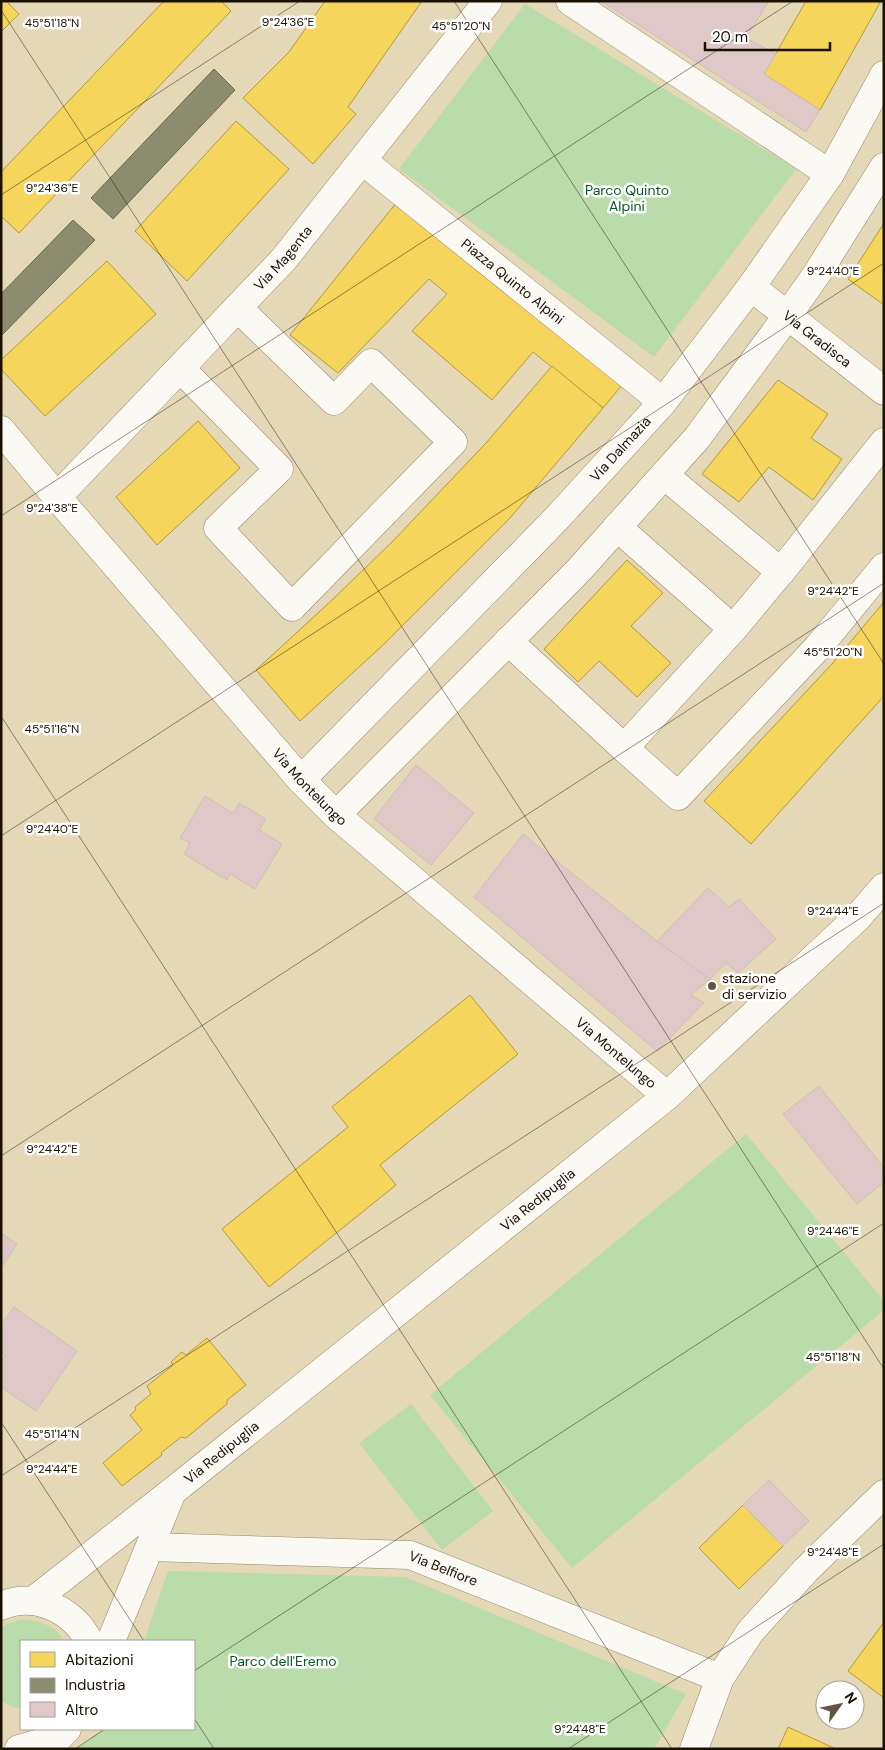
<svg xmlns="http://www.w3.org/2000/svg" width="885" height="1750" viewBox="0 0 885 1750" font-family="'DM Sans',sans-serif">
  <style>
    .green { fill: #badbaa }
    .homes { fill: #f6d55c; stroke: #b49a40 }
    .industry { fill: #8c8c6e; stroke: #6a674d }
    .building { fill: #e0c8c9; stroke: #cebfb8 }
    .lines { fill: none; stroke-linecap: round; stroke-linejoin: round }
    .street-casing { stroke: #948a6f; stroke-width: 29 }
    .secondary-casing { stroke: #948a6f; stroke-width: 29 }
    .street { stroke: #fbf9f4; stroke-width: 28 }
    .secondary { stroke: #fbf9f4; stroke-width: 28 }
    .ticks { fill: none; stroke: #1a1100; stroke-width: 1; stroke-opacity: 0.45 }
    .poi-dot { fill: #615740; stroke: #fff; stroke-width: 2 }
    .labels { text-anchor: middle; stroke-width: 5; stroke-linejoin: round; paint-order: stroke }
    .park-label { font-size: 14px; fill: #0a5722; stroke: #fff }
    .street-label { font-size: 14px; fill: #1a1100; stroke: #fff }
    .poi-label { font-size: 14px; fill: #1a1100; stroke: #fff; text-anchor: start }
    .ticks-label { font-size: 12px; text-anchor: middle; fill: #1a1100; stroke: #fff; stroke-width: 5; stroke-linejoin: round; paint-order: stroke }
  </style>
  <rect width="100%" height="100%" fill="#e5d8b6"/>
  <g class="green">
    <path d="M525,4L796,169L654,357L399,169Z"/>
    <path d="M746,1134L884,1301V1310L572,1568L430,1395Z"/>
    <path d="M411,1404L493,1511L442,1550L359,1443Z"/>
    <path d="M168,1571L405,1577L686,1694L654,1749H77L103,1729H194V1641H144Z"/>
    <path d="M22,1619C39,1621 56,1625 64,1641H21V1709L8,1705L1,1701V1628L7,1624Z"/>
  </g>
  <g class="homes">
    <path d="M1,1H6L19,14L2,31Z"/>
    <path d="M164,1H221L231,11L19,233L1,216V172Z"/>
    <path d="M325,1H422L348,107L356,114L313,164L243,98L289,52Z"/>
    <path d="M806,1H881L820,110L764,74Z"/>
    <path d="M236,121L289,169L187,281L135,231Z"/>
    <path d="M397,202L623,384L603,408L533,352L492,400L412,331L447,294L429,279L338,373L290,335Z"/>
    <path d="M884,223V305L848,279Z"/>
    <path d="M107,261L156,314L45,416L1,369V360Z"/>
    <path d="M552,366L603,408L510,518L382,646L300,721L256,670L331,601L393,541L486,443Z"/>
    <path d="M778,380L828,414L811,438L842,459L813,500L769,467L739,502L702,474Z"/>
    <path d="M198,421L240,468L157,545L116,497Z"/>
    <path d="M627,560L663,593L631,626L671,663L637,697L599,661L578,682L544,649Z"/>
    <path d="M884,602V696L751,844L704,801L831,665Z"/>
    <path d="M470,995L518,1054L380,1165L396,1185L269,1287L222,1229L348,1127L332,1107Z"/>
    <path d="M207,1338L246,1385L227,1400V1404L186,1438L181,1437L161,1453L162,1455L122,1486L103,1463L142,1430L130,1415L136,1410L135,1407L151,1394L147,1386L173,1365L171,1362L182,1352L186,1355Z"/>
    <path d="M743,1505L783,1546L739,1589L699,1548Z"/>
    <path d="M884,1622V1698L848,1671Z"/>
    <path d="M788,1727L836,1749H778Z"/>
  </g>
  <g class="industry">
    <path d="M214,69L235,90L113,219L91,198Z"/>
    <path d="M73,220L95,240L1,336V294Z"/>
  </g>
  <g class="building">
    <path d="M601,1H769L746,38L776,54L764,74L820,110L806,132Z"/>
    <path d="M416,765L474,813L431,865L374,819Z"/>
    <path d="M205,796L233,813L239,803L266,819L259,830L282,844L255,889L230,874L227,880L184,854L190,843L180,838Z"/>
    <path d="M523,834L657,941L710,979L691,995L704,1003L657,1051L474,897Z"/>
    <path d="M708,888L729,907L739,899L776,939L738,973L726,963L710,979L657,941Z"/>
    <path d="M819,1086L884,1168V1182L857,1204L783,1114Z"/>
    <path d="M1,1233L17,1244L1,1268Z"/>
    <path d="M14,1307L77,1351L36,1411L1,1387V1362L6,1356L1,1353V1326Z"/>
    <path d="M769,1480L809,1521L783,1546L743,1505Z"/>
  </g>
  <g class="lines">
    <defs>
      <g id="street">
        <path d="M570,1L830,174"/>
        <path id="s1" d="M363,161L663,402"/>
        <path id="s2" d="M751,287L884,391"/>
        <path d="M180,368L279,469L218,528L292,607L453,442L371,363L334,401L238,308"/>
        <path id="s3" d="M1,430L57,497L301,780L336,815L667,1096"/>
        <path d="M884,442L788,563L733,629L624,748L678,796L818,647L884,567"/>
        <path d="M664,475L781,572"/>
        <path id="s4" d="M57,497L284,259L488,1"/>
        <path d="M617,527L733,629"/>
        <path d="M508,641L624,748"/>
        <path id="s5" d="M301,780L558,517L663,402L751,287L830,174L884,75"/>
        <path d="M336,815L579,570L697,438L788,315L818,272L884,167"/>
        <path id="s6" d="M150,1547L410,1555L720,1678"/>
        <path d="M694,1749L720,1678L750,1632L806,1570L884,1494"/>
      </g>
      <g id="secondary">
        <path id="s7" d="M33,1601L173,1491L667,1096L857,918L884,887"/>
        <path d="M1,1606C35,1591 73,1610 89,1641"/>
        <path d="M111,1641L172,1492"/>
        <path d="M19,1749L58,1738L67,1729"/>
      </g>
    </defs>
    <use href="#street" class="street-casing"/>
    <use href="#secondary" class="secondary-casing"/>
    <use href="#street" class="street"/>
    <use href="#secondary" class="secondary"/>
  </g>
  <path class="ticks" d="M454,1L884,664M1,10L884,1369M1,195L300,1M1,516L793,1M1,716L672,1749M1,836L884,263M1,1156L884,583M1,1422L144,1641M1,1476L884,903M194,1671L884,1223M194,1718L214,1749M75,1749L105,1729M568,1749L884,1544"/>
  <circle class="poi-dot" cx="712" cy="986" r="5"/>
  <g class="labels">
    <g class="park-label">
      <text x="627" y="195">Parco Quinto<tspan x="627" dy="16">Alpini</tspan></text>
      <text x="283" y="1666">Parco dell'Eremo</text>
    </g>
    <g class="street-label">
      <text dy="5" stroke="none"><textPath href="#s4" startOffset="329">Via Magenta</textPath></text>
      <text dy="5" stroke="none"><textPath href="#s1" startOffset="192">Piazza Quinto Alpini</textPath></text>
      <text dy="5" stroke="none"><textPath href="#s2" startOffset="84">Via Gradisca</textPath></text>
      <text dy="5" stroke="none"><textPath href="#s5" startOffset="460">Via Dalmazia</textPath></text>
      <text dy="5" stroke="none"><textPath href="#s3" startOffset="472">Via Montelungo</textPath></text>
      <text dy="5" stroke="none"><textPath href="#s3" startOffset="878">Via Montelungo</textPath></text>
      <text dy="5" stroke="none"><textPath href="#s7" startOffset="645">Via Redipuglia</textPath></text>
      <text dy="5" stroke="none"><textPath href="#s7" startOffset="240">Via Redipuglia</textPath></text>
      <text dy="5" stroke="none"><textPath href="#s6" startOffset="296">Via Belfiore</textPath></text>
    </g>
    <g class="poi-label">
      <text x="722" y="983">stazione<tspan x="722" dy="16">di servizio</tspan></text>
    </g>
  </g>
  <g class="ticks-label">
    <text x="288" y="26">9°24'36"E</text>
    <text x="52" y="27">45°51'18"N</text>
    <text x="461" y="30">45°51'20"N</text>
    <text x="52" y="192">9°24'36"E</text>
    <text x="833" y="275">9°24'40"E</text>
    <text x="52" y="512">9°24'38"E</text>
    <text x="833" y="595">9°24'42"E</text>
    <text x="833" y="656">45°51'20"N</text>
    <text x="52" y="733">45°51'16"N</text>
    <text x="52" y="833">9°24'40"E</text>
    <text x="833" y="915">9°24'44"E</text>
    <text x="52" y="1153">9°24'42"E</text>
    <text x="833" y="1235">9°24'46"E</text>
    <text x="833" y="1361">45°51'18"N</text>
    <text x="52" y="1438">45°51'14"N</text>
    <text x="52" y="1473">9°24'44"E</text>
    <text x="833" y="1556">9°24'48"E</text>
    <text x="580" y="1733">9°24'48"E</text>
  </g>
  <rect width="885" height="1750" fill="none" stroke="#1a1100" stroke-width="5"/>
  <rect x="20" y="1640" width="175" height="90" fill="#ffffff" stroke="#a3a099"/>
  <rect x="30" y="1652" width="25" height="15" fill="#f6d55c" stroke="#a3a099"/>
  <text x="65" y="1665" font-size="15" fill="#1a1100">Abitazioni</text>
  <rect x="30" y="1678" width="25" height="15" fill="#8c8c6e" stroke="#a3a099"/>
  <text x="65" y="1690" font-size="15" fill="#1a1100">Industria</text>
  <rect x="30" y="1702" width="25" height="15" fill="#e0c8c9" stroke="#a3a099"/>
  <text x="65" y="1715" font-size="15" fill="#1a1100">Altro</text>
  <g transform="translate(840 1705) rotate(57)"><circle r="24" fill="#ffffff" stroke="#a3a099"/>
  <path d="M0-4L9 19L0 12L-9 19Z" fill="#615740"/>
  <text y="-8" font-size="14" font-weight="bold" text-anchor="middle" fill="#1a1100">N</text>
  </g>
  <path d="M705 42v8h125v-8" fill="none" stroke="#1a1100" stroke-width="2.5"/>
  <text x="712" y="42" font-size="15" fill="#1a1100" stroke="#ffffff" stroke-width="4" paint-order="stroke">20 m</text>
</svg>
